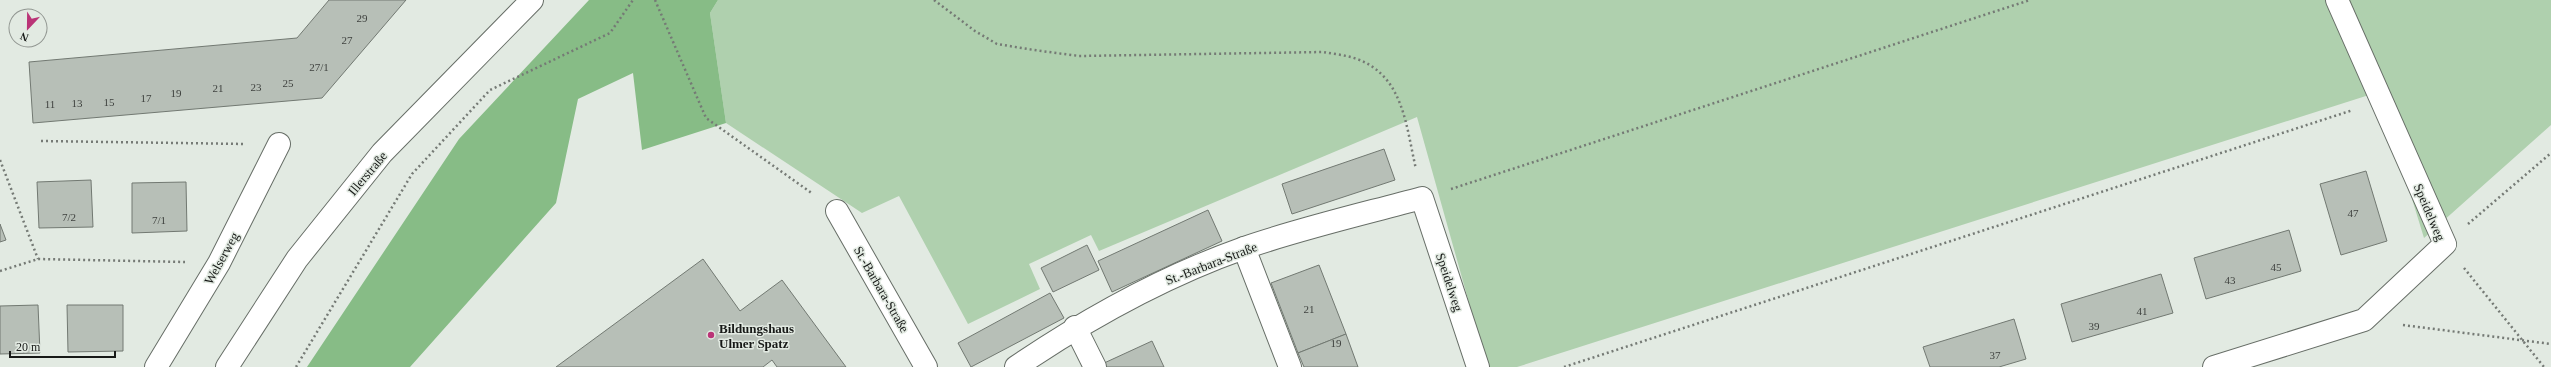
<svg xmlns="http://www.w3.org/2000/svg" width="2551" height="367" viewBox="0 0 2551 367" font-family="Georgia,serif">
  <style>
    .green { fill: #afd0ae }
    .forest { fill: #87bc86 }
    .building { fill: #b7bfb7; stroke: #727972 }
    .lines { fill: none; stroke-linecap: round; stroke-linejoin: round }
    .minor-casing { stroke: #676e67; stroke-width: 24 }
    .major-casing { stroke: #676e67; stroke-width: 24 }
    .path { stroke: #757a75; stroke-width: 2.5; stroke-dasharray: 2 3; stroke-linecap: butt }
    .minor { stroke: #fff; stroke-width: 22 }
    .major { stroke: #fff; stroke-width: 22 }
    .poi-dot { fill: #ba3477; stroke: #e2eae2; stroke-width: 1.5 }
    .labels { text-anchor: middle; stroke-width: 3; stroke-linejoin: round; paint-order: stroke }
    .number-label { font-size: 11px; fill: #3f423f }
    .street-label { font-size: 13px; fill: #171917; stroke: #e2eae2 }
    .poi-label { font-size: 13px; font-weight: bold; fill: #171917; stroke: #e2eae2; text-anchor: start }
  </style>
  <rect width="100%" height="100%" fill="#e2eae2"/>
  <path class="green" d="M718,0H2551V125L2424,238L2382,101L2369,95L1517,367H1487L1417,117L1099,251L1091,235L1029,264L1040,289L968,324L899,196L862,213L726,123L710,13Z"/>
  <path class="forest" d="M589,0H718L710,13L726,123L642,150L633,73L578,99L556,203L410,367H307L459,139Z"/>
  <g class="building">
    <path d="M329,0H406L322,98L33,123L29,62L297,38Z"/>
    <path d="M1384,149L1395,180L1292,214L1282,184Z"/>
    <path d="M2366,171L2387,241L2341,255L2320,184Z"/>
    <path d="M91,180L93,227L39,228L37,182Z"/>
    <path d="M186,182L187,231L132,233V183Z"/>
    <path d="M1208,210L1222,241L1112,292L1098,261Z"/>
    <path d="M0,224L6,240L0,242Z"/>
    <path d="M2289,230L2301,271L2206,299L2194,258Z"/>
    <path d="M1087,245L1099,270L1053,292L1041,268Z"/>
    <path d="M703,259L740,311L782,280L846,367H777L772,360L763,367H556Z"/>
    <path d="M1319,265L1346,334L1298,353L1271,283Z"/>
    <path d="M2161,274L2173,313L2072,342L2061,304Z"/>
    <path d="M1050,293L1064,318L971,367L958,343Z"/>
    <path d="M38,305L40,353L0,354V306Z"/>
    <path d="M67,305H123V351L68,352Z"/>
    <path d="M2014,319L2026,359L1999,367H1930L1923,347Z"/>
    <path d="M1346,334L1358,367H1304L1298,353Z"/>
    <path d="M1152,341L1164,367H1104L1102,364Z"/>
  </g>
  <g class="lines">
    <defs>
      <g id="minor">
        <path d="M837,211L926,367"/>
        <path d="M1244,248L1290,367"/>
        <path d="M1075,327L1095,367"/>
        <path d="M156,367L219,263L279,144"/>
        <path d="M1016,367C1087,319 1162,277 1244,248C1302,228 1363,214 1422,198L1478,367"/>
        <path d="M2214,367L2364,320L2445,244L2337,0"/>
      </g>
      <path id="major" d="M227,367L297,259L382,153L532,0"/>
    </defs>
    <use href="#minor" class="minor-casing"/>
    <use href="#major" class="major-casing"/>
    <g class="path">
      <path d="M655,0L706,118L813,194"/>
      <path d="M934,0L975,31L997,44L1034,50L1079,56L1323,52C1334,54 1346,55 1357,59C1404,76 1406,127 1416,169"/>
      <path d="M41,141L246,144"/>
      <path d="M0,160L38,259"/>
      <path d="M1451,189L2030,0"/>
      <path d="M2468,224L2551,153"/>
      <path d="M2464,268L2544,367"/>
      <path d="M0,271L38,259L185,262"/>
      <path d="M2403,325L2551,344"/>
      <path d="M296,367L412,174L490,90L610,33L633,0"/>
      <path d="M1564,367L2353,110"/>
    </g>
    <use href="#minor" class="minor"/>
    <use href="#major" class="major"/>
  </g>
  <circle class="poi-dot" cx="711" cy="335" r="4"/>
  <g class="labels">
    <g class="number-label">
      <text x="362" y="22">29</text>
      <text x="347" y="44">27</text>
      <text x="319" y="71">27/1</text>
      <text x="288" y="87">25</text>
      <text x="256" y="91">23</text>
      <text x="218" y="92">21</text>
      <text x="176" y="97">19</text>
      <text x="146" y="102">17</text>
      <text x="109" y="106">15</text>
      <text x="77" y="107">13</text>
      <text x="50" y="108">11</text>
      <text x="2353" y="217">47</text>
      <text x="69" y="221">7/2</text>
      <text x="159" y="224">7/1</text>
      <text x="2276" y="271">45</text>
      <text x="2230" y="284">43</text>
      <text x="1309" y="313">21</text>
      <text x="2142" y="315">41</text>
      <text x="2094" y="330">39</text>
      <text x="1336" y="347">19</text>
      <text x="1995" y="359">37</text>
    </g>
    <g class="street-label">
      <text transform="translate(367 173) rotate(-50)" y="5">Illerstraße</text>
      <text transform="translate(2430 212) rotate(67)" y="5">Speidelweg</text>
      <text transform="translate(221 258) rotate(-61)" y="5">Welserweg</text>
      <text transform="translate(1211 263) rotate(-21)" y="5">St.-Barbara-Straße</text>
      <text transform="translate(1450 282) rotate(72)" y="5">Speidelweg</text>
      <text transform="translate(882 289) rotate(60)" y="5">St.-Barbara-Straße</text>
    </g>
    <g class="poi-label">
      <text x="719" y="333">Bildungshaus<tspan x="719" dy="15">Ulmer Spatz</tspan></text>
    </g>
  </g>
  <g transform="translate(28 28) rotate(202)"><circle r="19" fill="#e2eae2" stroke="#919691"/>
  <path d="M0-3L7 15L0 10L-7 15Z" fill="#ba3477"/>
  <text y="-6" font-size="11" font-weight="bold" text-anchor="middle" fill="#171917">N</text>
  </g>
  <path d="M10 351v6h105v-6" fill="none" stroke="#171917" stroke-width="2"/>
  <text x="16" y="351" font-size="12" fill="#171917" stroke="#e2eae2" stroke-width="3" paint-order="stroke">20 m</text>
</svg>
